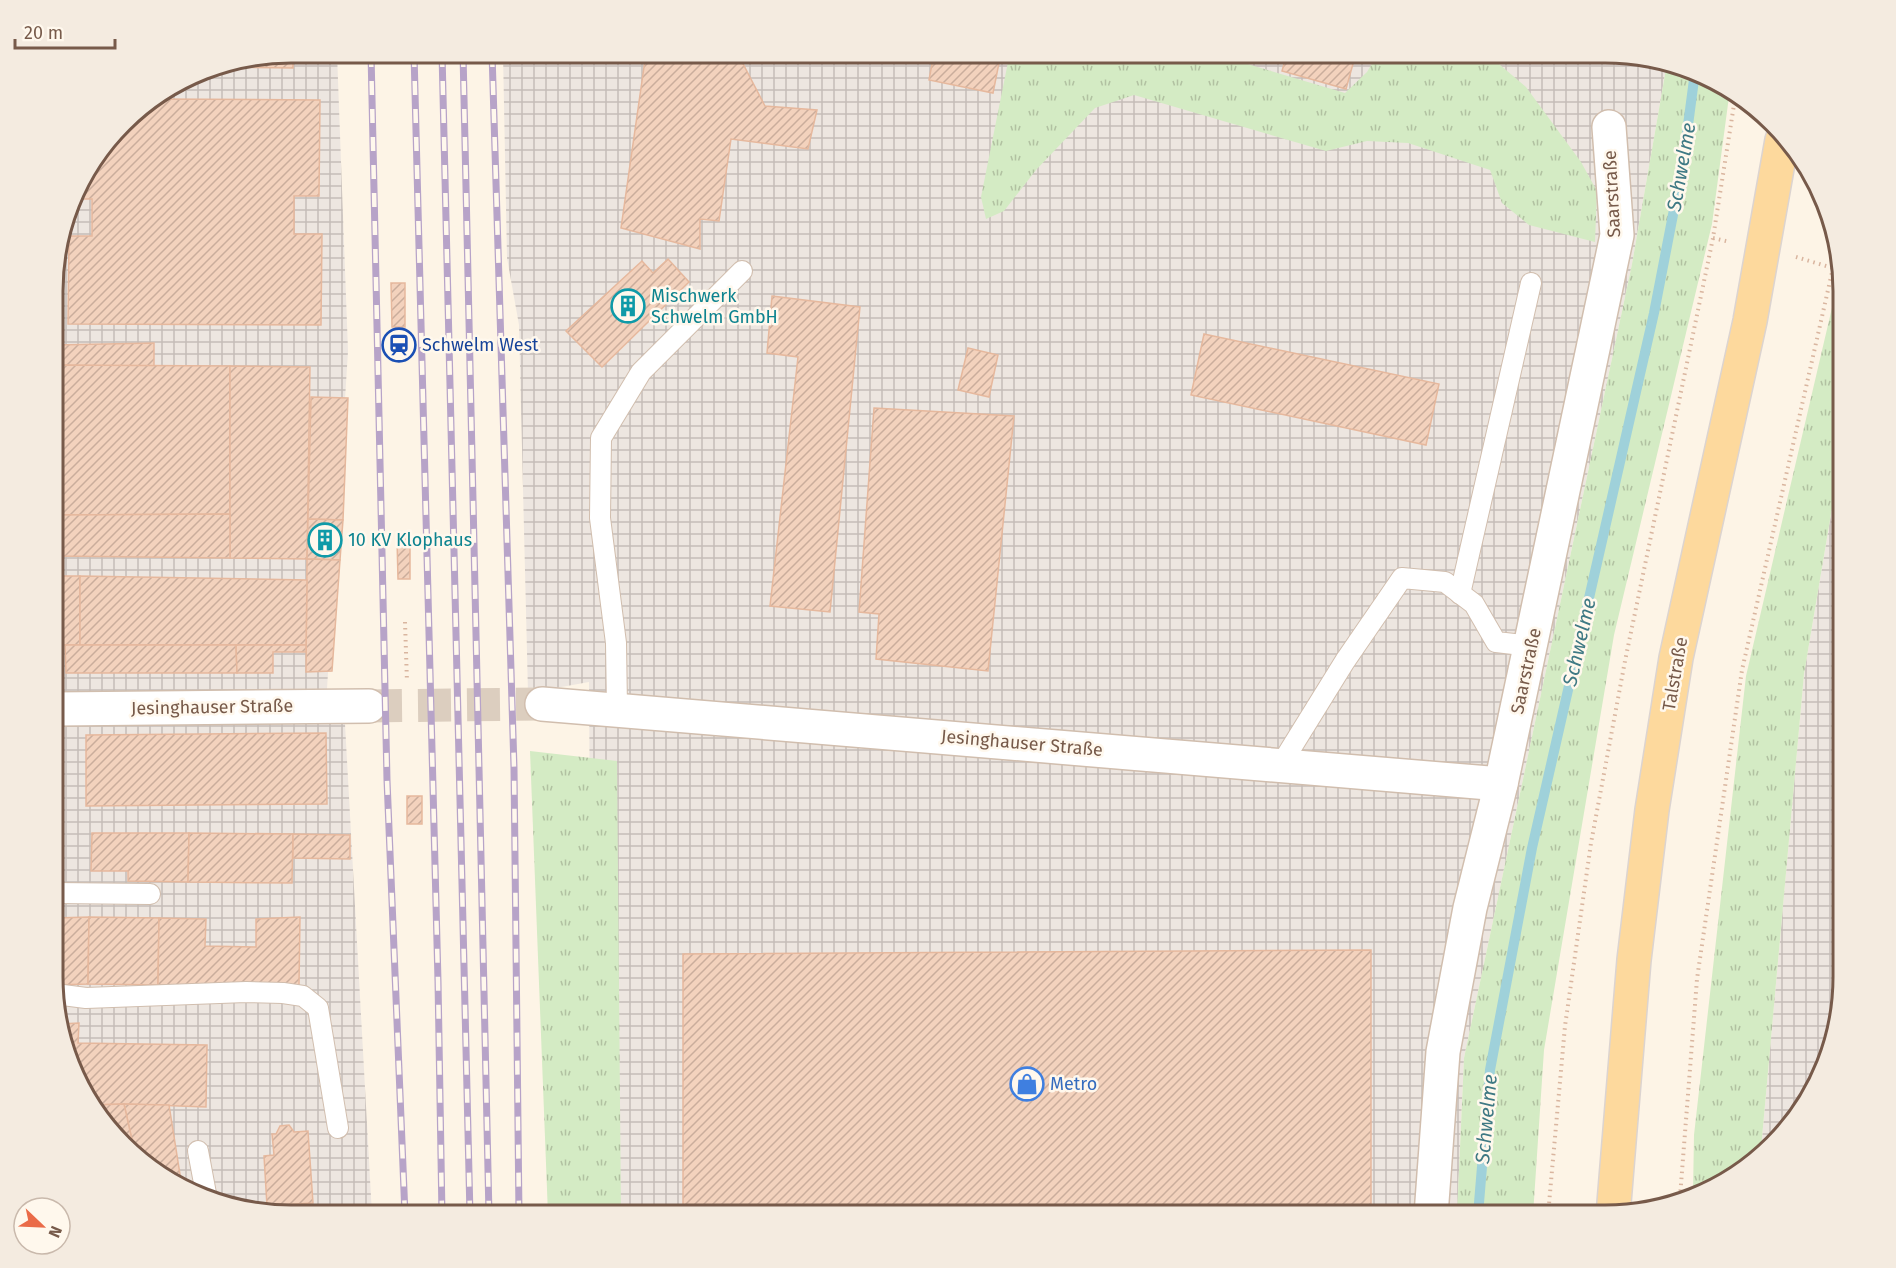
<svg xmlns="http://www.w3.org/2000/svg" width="1896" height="1268" viewBox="0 0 1896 1268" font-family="'Fira Sans',sans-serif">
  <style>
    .industrial { fill: url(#industrial-grid) }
    .grass { fill: url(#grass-tufts) }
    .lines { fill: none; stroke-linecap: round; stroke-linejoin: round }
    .stream { stroke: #9fd1da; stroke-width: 10 }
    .building { fill: url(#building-hatch); stroke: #e6b89d; stroke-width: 1.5 }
    .street-tunnel { stroke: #dccebf; stroke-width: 33; stroke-dasharray: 33 16; stroke-linecap: butt }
    .lane-casing { stroke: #d1beae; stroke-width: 22 }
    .street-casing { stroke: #d1beae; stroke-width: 36 }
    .primary-casing { stroke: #dcd4d0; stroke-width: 36 }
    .path { stroke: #d9b59f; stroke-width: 4; stroke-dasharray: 1.5 4.5; stroke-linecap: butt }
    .lane { stroke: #fff; stroke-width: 20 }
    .street { stroke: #fff; stroke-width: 33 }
    .primary { stroke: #fdd99d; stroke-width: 33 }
    .rail-casing { stroke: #b7a3c8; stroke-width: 7 }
    .rail { stroke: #fff8ed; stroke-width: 4.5; stroke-dasharray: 14; stroke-linecap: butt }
    .labels { text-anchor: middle; stroke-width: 5; stroke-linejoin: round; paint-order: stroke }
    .street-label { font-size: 18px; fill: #775a4a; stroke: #fff8ed }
    .culture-label { font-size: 18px; fill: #0d838f; stroke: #fff8ed; text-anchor: start }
    .transit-label { font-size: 18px; fill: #164399; stroke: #fff8ed; text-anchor: start }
    .shop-label { font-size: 18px; fill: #366cbe; stroke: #fff8ed; text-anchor: start }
    .water-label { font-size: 20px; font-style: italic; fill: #3f7984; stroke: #fff8ed }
    .rim { fill: none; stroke: #775a4a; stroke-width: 3 }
  </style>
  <defs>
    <pattern id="industrial-grid" width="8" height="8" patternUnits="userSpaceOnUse" patternTransform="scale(1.5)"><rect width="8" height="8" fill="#ede6e0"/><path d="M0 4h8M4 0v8" fill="none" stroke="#c5bdb8"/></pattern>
    <pattern id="grass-tufts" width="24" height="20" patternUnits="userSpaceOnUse" patternTransform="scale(1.5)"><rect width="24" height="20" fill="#d4ebc4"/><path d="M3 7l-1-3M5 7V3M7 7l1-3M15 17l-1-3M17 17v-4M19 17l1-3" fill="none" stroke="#b1c1a1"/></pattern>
    <pattern id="building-hatch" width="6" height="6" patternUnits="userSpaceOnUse" patternTransform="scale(1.5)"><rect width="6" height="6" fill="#f3d2bd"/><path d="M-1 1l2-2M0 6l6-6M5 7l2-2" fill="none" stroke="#caad9c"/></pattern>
  </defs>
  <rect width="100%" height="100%" fill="#fdf4e6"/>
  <g class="industrial">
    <path d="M291,53H337L348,351L325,721L345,724L372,1215H291L215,1203L158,1175L85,1096L55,1007V261L77,185L134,112L200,71Z"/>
    <path d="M503,53H1605L1667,63L1632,264L1464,1058L1457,1215H579L592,1171L589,682L528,693L519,325L507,258Z"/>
    <path d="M1843,443V992L1831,1053L1803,1110L1761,1149L1804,674Z"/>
  </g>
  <g class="grass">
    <path d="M1007,53H1144L1163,58L1165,53H1210L1345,93L1367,72L1378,53H1486L1526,87L1581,162L1597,191L1595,242L1529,225L1502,203L1490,170L1408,143L1367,141L1326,151L1134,95L1095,108L1036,170L1004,211L986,219L981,197L1009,57Z"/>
    <path d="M1667,63L1681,65L1730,89L1712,224L1614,635L1544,1050L1533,1215H1457L1464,1058L1632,264Z"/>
    <path d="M1839,263L1843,276V443L1804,674L1761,1149L1724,1184L1693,1193L1694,1135L1746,676L1838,282Z"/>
    <path d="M530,751L617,761L621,1215H548Z"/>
  </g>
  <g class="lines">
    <path class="stream" d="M1478,1215L1490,1070L1532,848L1654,313L1683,163L1695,72"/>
  </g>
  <g class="building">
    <path d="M293,53V68L219,67L291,52Z"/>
    <path d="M646,53H708L741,60L765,106L817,110L808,149L731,139L719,221L700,219V249L621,228Z"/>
    <path d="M934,53H1001L993,93L929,80Z"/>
    <path d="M1287,53H1356L1346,89L1282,71Z"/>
    <path d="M155,99L320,100L319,196H294V234H322L321,325L68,324L69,236H92V199H73L77,185L134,112Z"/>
    <path d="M668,259L689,282L602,367L566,331L642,261L653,273Z"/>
    <path d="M391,283H405V327H392Z"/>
    <path d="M772,296L860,307L830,612L770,606L798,357L767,353Z"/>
    <path d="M1204,334L1439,384L1426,445L1191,395Z"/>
    <path d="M154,343V367L55,365V345Z"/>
    <path d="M968,348L998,355L989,397L958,390Z"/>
    <path d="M55,365L230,366V514L55,515Z"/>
    <path d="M230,366L310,367L307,559L230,558Z"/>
    <path d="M311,397L348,398L343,520L308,519Z"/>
    <path d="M874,408L1014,416L988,671L876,659L879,614L859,612Z"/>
    <path d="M230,514V558L55,556V515Z"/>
    <path d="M308,519L343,520L340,560L307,559Z"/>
    <path d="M397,539H410V579H398Z"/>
    <path d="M307,559L340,560L332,671L306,672Z"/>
    <rect x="55" y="576" width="25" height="69"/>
    <path d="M80,576L307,580L306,645H80Z"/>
    <path d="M65,645H236L237,673H66Z"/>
    <path d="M236,645H306V652H273V673H237Z"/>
    <path d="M326,733L327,804L86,806V735Z"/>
    <rect x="407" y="796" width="15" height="28"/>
    <path d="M92,833H189L188,882L128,881V871H91Z"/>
    <path d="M189,833L293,834L292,883L188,882Z"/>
    <path d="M293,834L350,835V859L293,858Z"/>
    <path d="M89,917L88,984L55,985V918Z"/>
    <path d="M89,917L159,918L158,985L88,984Z"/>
    <path d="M300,917L299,985H158L159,918L206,919L205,946L256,947V919Z"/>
    <path d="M1371,950V1215H683V954Z"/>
    <path d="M79,1023L78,1043L207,1045L206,1107L124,1104L93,1105L85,1096L60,1024Z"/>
    <path d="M124,1104L169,1105L182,1187L158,1175L134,1149Z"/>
    <path d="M124,1104L134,1149L93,1105Z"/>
    <path d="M289,1125L294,1132L308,1131L313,1203L267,1206L264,1156L274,1155L272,1134H276L280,1126Z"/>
  </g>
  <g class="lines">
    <path class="street-tunnel" d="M369,706L542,704"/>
    <defs>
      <g id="lane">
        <path d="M1460,594L1531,283"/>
        <path d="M617,708L616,643L600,518L601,438L641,372L742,271"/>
        <path d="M1280,766L1345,661L1402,578L1445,582L1474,604L1496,642L1531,646"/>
        <path d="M55,893L150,894"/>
        <path d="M55,994L86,998L246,992L283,993L303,996L318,1008L338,1128"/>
        <path d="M198,1151L207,1199"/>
      </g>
      <g id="street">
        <path d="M542,704L1501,784"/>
        <path d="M55,709L369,706"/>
        <path d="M1431,1215L1443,1052L1470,908L1501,784L1617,235L1609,127"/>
      </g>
      <path id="primary" d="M1613,1215L1634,960L1652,810L1676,658L1750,321L1782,140"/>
    </defs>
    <use href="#lane" class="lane-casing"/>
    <use href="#street" class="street-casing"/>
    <use href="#primary" class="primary-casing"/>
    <g class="path">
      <path d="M1713,238L1730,242"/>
      <path d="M1796,257L1833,268H1841"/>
      <path d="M405,622L407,682"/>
      <path d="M1680,1197L1697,979L1742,670L1833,268"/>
      <path d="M1548,1215L1565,1026L1591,843L1625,661L1713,238L1736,92"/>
    </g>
    <use href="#lane" class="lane"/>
    <use href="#street" class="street"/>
    <use href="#primary" class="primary"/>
    <defs>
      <g id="rail">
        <path d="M371,53L387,780L405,1215"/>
        <path d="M414,53L438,981L442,1215"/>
        <path d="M442,53L470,1215"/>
        <path d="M463,53L489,1215"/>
        <path d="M492,53L514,768L519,1215"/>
      </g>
    </defs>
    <use href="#rail" class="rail-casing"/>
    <use href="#rail" class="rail"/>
  </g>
  <defs>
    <symbol id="building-ring" viewBox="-11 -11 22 22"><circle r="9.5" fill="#fff8ed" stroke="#0f9aa8" stroke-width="1.5"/><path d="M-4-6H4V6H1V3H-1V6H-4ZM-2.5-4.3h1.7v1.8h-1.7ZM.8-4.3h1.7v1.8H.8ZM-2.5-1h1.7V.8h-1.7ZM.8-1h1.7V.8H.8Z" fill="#0f9aa8"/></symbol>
    <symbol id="station-ring" viewBox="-11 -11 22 22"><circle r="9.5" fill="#fff8ed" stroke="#1a4fb4" stroke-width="1.5"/><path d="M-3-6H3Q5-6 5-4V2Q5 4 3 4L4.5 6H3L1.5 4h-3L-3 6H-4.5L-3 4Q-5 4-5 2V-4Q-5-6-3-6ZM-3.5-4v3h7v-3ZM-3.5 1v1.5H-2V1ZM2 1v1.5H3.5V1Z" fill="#1a4fb4"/></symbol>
    <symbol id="shop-ring" viewBox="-11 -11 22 22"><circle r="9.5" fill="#fff8ed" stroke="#3f7fe0" stroke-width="1.5"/><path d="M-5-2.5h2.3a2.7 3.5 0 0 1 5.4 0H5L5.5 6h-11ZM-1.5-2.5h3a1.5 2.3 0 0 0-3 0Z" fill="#3f7fe0"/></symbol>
  </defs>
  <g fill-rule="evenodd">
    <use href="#building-ring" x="609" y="287" width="38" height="38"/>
    <use href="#station-ring" x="380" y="326" width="38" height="38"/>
    <use href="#building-ring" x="306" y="521" width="38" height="38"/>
    <use href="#shop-ring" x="1008" y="1065" width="38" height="38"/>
  </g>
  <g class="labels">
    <g class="street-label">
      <text transform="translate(1612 194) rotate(-93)" y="6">Saarstraße</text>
      <text transform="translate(1526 671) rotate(-78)" y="6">Saarstraße</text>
      <text transform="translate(1675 674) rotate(-80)" y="6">Talstraße</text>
      <text transform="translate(212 707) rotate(-1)" y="6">Jesinghauser Straße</text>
      <text transform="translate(1022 743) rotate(5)" y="6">Jesinghauser Straße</text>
    </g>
    <g class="culture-label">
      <text x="651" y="302">Mischwerk<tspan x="651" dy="21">Schwelm GmbH</tspan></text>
      <text x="348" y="546">10 KV Klophaus</text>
    </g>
    <g class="transit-label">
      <text x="422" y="351">Schwelm West</text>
    </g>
    <g class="shop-label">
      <text x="1050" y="1090">Metro</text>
    </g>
    <g class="water-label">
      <text transform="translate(1681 167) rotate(-80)" y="7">Schwelme</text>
      <text transform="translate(1579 642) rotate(-77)" y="7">Schwelme</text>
      <text transform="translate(1486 1119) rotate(-85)" y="7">Schwelme</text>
    </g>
  </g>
  <path d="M0 0H1896V1268H0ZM291 63H1605A228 228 0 0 1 1833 291V977A228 228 0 0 1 1605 1205H291A228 228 0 0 1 63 977V291A228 228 0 0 1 291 63Z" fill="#f4ebe0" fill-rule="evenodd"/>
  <path class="rim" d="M291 63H1605A228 228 0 0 1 1833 291V977A228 228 0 0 1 1605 1205H291A228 228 0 0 1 63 977V291A228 228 0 0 1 291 63Z"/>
  <g transform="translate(42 1226) rotate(113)"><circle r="28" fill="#fff8ed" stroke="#c9b9ac" stroke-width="1.5"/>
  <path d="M0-4.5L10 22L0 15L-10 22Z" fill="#ea6b48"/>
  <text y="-9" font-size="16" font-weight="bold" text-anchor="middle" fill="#775a4a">N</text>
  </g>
  <path d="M15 39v9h100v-9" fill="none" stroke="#775a4a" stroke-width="3"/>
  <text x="24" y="39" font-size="18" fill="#775a4a" stroke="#fff8ed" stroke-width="4.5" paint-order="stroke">20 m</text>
</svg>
